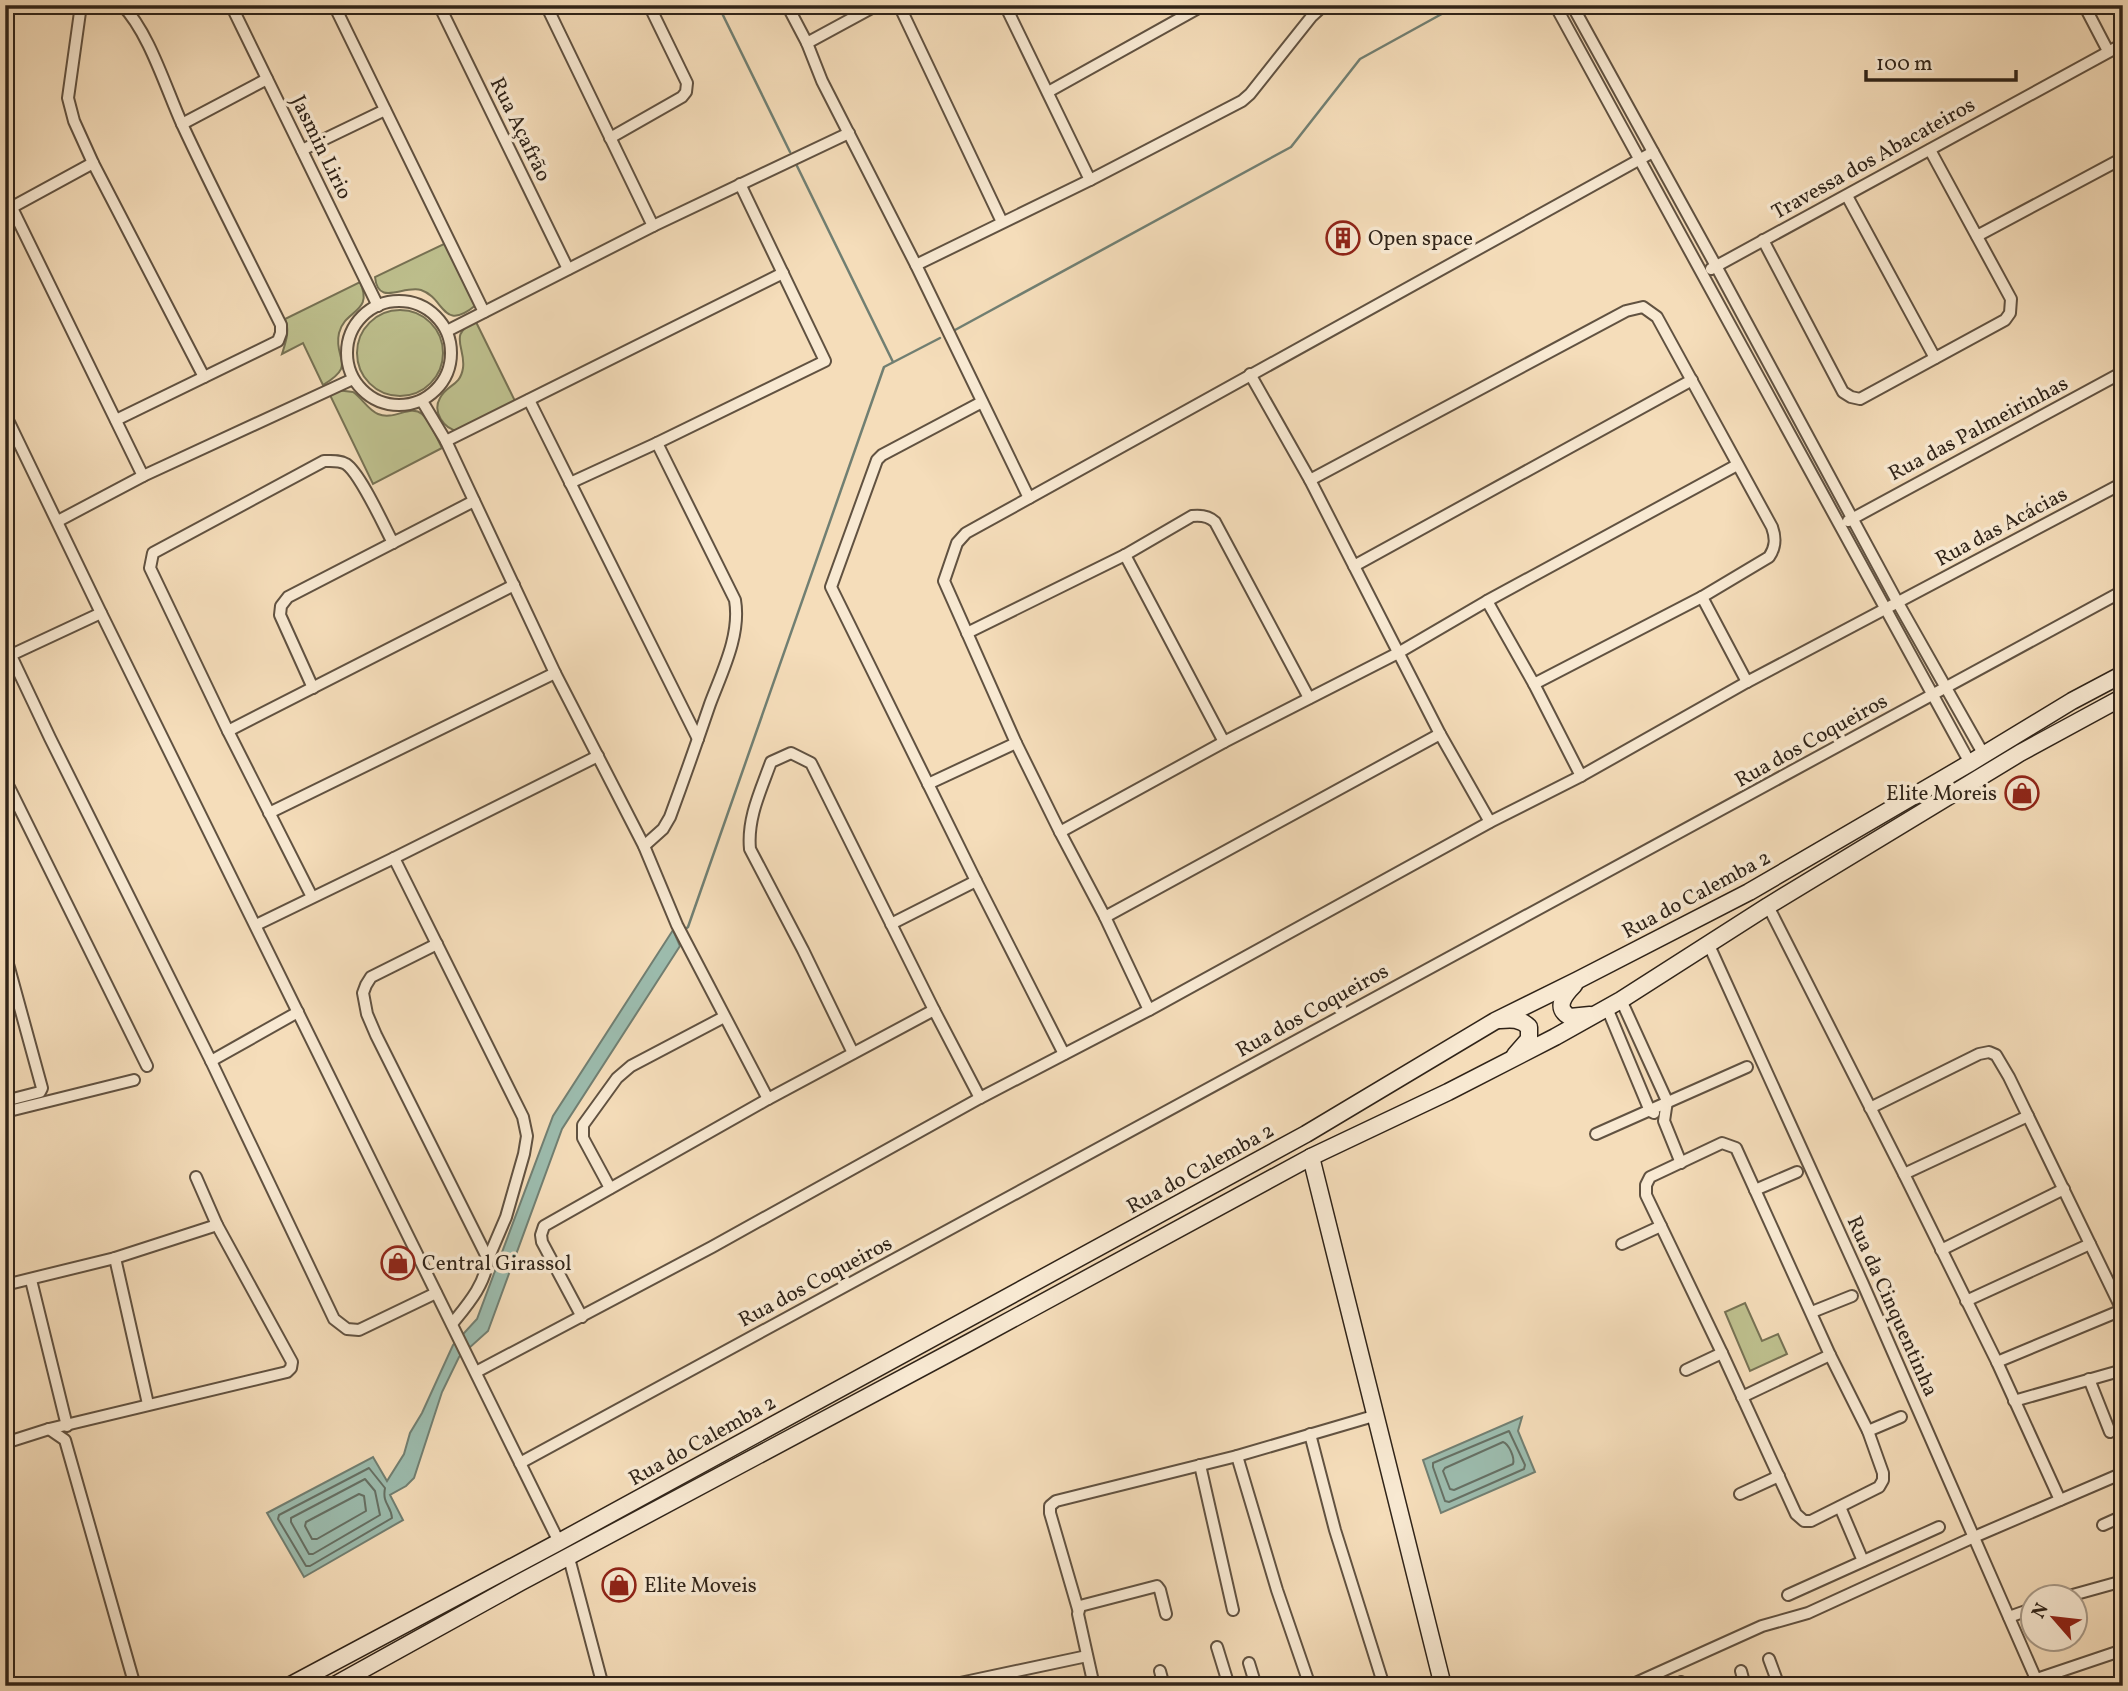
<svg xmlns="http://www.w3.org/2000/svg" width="2128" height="1691" viewBox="0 0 2128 1691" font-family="Vollkorn,serif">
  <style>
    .green { fill: #bec08e; stroke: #777254; stroke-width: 2 }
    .water { fill: #9cbcae; stroke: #717f72; stroke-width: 2 }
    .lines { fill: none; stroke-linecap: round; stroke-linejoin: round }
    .shore { stroke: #667064; stroke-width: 2 }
    .stream { stroke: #717f72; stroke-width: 2.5 }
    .street-casing { stroke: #615241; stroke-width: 14 }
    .secondary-casing { stroke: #302419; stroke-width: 19 }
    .street { stroke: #f8e9d2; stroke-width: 10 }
    .secondary { stroke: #f8e9d2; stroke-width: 16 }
    .labels { text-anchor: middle; stroke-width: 7; stroke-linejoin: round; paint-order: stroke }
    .street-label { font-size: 21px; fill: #302419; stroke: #f8e9d2 }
    .poi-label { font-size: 21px; fill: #302419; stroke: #f8e9d2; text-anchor: start }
  </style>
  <rect width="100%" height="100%" fill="#f5ddba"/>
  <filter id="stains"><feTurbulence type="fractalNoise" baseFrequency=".00286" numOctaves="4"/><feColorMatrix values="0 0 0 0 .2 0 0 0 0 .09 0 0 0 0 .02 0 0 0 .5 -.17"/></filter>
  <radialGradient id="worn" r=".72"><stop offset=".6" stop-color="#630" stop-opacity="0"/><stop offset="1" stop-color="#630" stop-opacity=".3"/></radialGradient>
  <g class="green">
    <path d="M446,243L476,305C442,333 445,298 421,290C403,285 378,307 375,277Z"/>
    <path d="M360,282C374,313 345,309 339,333C333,360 358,364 323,385L303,343L282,354C286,341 290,331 285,319Z"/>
    <circle cx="400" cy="353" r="43"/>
    <path d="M476,322L515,401L458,431C444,429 432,412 440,398C447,384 460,387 463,368C466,348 447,333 476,322Z"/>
    <path d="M336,390L353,392C362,398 368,410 378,414C394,421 410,404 422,414C431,422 436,437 442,448L373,484L329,393Z"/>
    <path d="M1745,1303L1762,1341L1778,1334L1787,1354L1750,1371L1725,1312Z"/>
  </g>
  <g class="water">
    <path d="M673,930L680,946L562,1129L488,1331L459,1357L442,1392L414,1478L406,1486L390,1495L403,1520L304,1577L267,1513L373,1457L387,1481L404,1454L410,1433L422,1413L453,1345L477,1319L553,1116Z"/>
    <path d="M1522,1417L1518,1431L1535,1472L1441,1513L1423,1460Z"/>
  </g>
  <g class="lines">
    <g class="shore">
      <path d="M1509,1431L1525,1465L1524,1469L1449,1502L1445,1501L1433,1467V1463Z"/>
      <path d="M1503,1442C1509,1444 1515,1458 1513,1464L1454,1490L1450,1489L1443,1471L1445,1468Z"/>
      <path d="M369,1468L385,1488C382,1504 391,1505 392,1518L310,1566H306L278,1519L279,1515Z"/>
      <path d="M365,1479L375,1491L380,1515L313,1554H309L291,1522V1518Z"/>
      <path d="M359,1494L364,1496L366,1511L317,1539H312L305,1526L306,1522Z"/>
    </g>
    <g class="stream">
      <path d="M718,5L790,152"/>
      <path d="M797,166L893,362"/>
      <path d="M955,330L1291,147L1360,59L1458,5"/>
      <path d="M683,931L688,927L884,367L940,338"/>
    </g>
    <defs>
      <g id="street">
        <path d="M81,5L68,98L74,121L93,163L204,377"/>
        <path d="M231,5L378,306"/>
        <path d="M334,5L484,312"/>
        <path d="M439,5L568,269"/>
        <path d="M546,5L653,226"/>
        <path d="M787,5L807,43L822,81L916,265L1029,498"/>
        <path d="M899,5L1002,222"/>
        <path d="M1005,5L1090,180"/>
        <path d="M1555,5L1970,763"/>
        <path d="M1572,5L1716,266L1898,603L1984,755"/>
        <path d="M2084,5L2108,51"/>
        <path d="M807,43L877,5"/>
        <path d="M1048,92L1204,5"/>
        <path d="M182,124L267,79"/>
        <path d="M610,138L682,97L686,92L687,83L649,5"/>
        <path d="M302,150L385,110"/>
        <path d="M1847,196L1935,358"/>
        <path d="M12,208L143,476"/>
        <path d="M5,211L93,163"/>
        <path d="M1977,236L2123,158"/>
        <path d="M1763,240L1843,392L1851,397L1860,399L2005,320L2010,313L2011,299L1930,150"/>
        <path d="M916,265L1090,180L1242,101L1250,94L1312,16L1324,5"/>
        <path d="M1711,269L2123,44"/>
        <circle cx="399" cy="353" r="52"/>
        <path d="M447,331L653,226L849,133"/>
        <path d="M1250,374L1310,480L1440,734L1490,822"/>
        <path d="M529,400L698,739"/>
        <path d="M422,401L446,441L555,673L644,846L677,925L768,1099"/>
        <path d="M982,402L882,455L877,460L831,587L976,881L1064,1054"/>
        <path d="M5,414L101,613L559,1542"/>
        <path d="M116,420L278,341L281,333V325C248,258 213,191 182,124C166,89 149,32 122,5"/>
        <path d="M446,441L783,273"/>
        <path d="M1310,480L1626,311L1643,307L1657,317L1772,527C1776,538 1776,547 1769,557L1702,597L1534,684"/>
        <path d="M570,483L657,443L825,361L740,184"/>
        <path d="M58,521L143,476L353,379"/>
        <path d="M1848,521L2123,372"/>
        <path d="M1125,555L1224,742"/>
        <path d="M1354,566L1692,380"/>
        <path d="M1702,597L1747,682"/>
        <path d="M1487,601L1534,684L1581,776"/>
        <path d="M967,633L1125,555L1192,516C1201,515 1209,516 1215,522L1309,698"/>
        <path d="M5,643L50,738L211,1061L334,1319L347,1329L359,1330L436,1293"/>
        <path d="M11,655L101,613"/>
        <path d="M313,688L280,615L281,606L288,597L474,501"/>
        <path d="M228,731L514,585"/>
        <path d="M5,779L147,1066"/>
        <path d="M928,784L1016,743"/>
        <path d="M269,813L555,673"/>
        <path d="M1060,832L1224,742L1398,653L1487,601L1737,465"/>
        <path d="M644,846L663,829L670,817C684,779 697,742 710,704C722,672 741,635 735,600L657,443"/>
        <path d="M394,858L523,1117L527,1136L524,1154L506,1217L488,1259"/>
        <path d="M312,897L228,731L150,568L153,553L324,461C332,461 339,460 346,464C360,473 384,526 393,543"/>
        <path d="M1768,906L1904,1174L1997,1362L2060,1500"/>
        <path d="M1105,917L1440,734"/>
        <path d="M891,924L976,881"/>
        <path d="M256,925L394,858L598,756"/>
        <path d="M1708,943L1863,1284L2039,1686"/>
        <path d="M437,944L371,977L366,985L363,993L367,1014L376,1035L488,1259C485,1285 468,1304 452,1324"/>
        <path d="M5,953L42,1088L40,1092L5,1101"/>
        <path d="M1621,1000L1667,1101L1664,1121L1681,1163"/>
        <path d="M1607,1008L1650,1111L1654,1113"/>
        <path d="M1149,1010L1105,917L1060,832L1016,743L944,581L957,543L966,533L1653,152"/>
        <path d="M853,1053L803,950L750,849C747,818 761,790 771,762L791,753L811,763L934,1010L980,1098"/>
        <path d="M211,1061L298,1012"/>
        <path d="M1870,1108L1979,1054L1989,1052L1996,1055L2009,1077L2123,1312"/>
        <path d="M5,1112L134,1080"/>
        <path d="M1596,1134L1747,1067"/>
        <path d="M1722,1143L1736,1148L1830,1355L1868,1431L1883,1473V1480L1879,1487L1811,1521H1804L1796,1514L1722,1353L1646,1195V1185L1650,1177Z"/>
        <path d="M1904,1174L2028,1116"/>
        <path d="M610,1188L583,1138V1125L617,1078L631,1066L724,1017"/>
        <path d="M1755,1190L1797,1172"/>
        <path d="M1622,1244L1661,1226"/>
        <path d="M1941,1250L2064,1189"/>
        <path d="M115,1258L148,1404"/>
        <path d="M31,1280L67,1426"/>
        <path d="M5,1285L115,1258L217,1225"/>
        <path d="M1966,1301L2090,1244"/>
        <path d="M1812,1312L1852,1296"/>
        <path d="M582,1317L542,1242L541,1235L544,1226L768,1099L934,1010"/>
        <path d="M1997,1362L2122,1310"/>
        <path d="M1686,1370L1722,1353"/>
        <path d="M476,1372L712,1247L980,1098L1149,1010L1490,822L1581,776L1747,682L2123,483"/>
        <path d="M2089,1379L2110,1432"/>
        <path d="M1742,1397L1830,1355"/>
        <path d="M2014,1401L2123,1370"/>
        <path d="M49,1429L65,1440L135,1686"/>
        <path d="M1868,1431L1901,1417"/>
        <path d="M1310,1434L1335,1530L1384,1686"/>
        <path d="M5,1443L49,1429L287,1372L291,1368L292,1362L217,1225L196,1177"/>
        <path d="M1237,1456L1277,1590L1310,1686"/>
        <path d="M520,1463L2123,591"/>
        <path d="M1200,1465L1233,1610"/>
        <path d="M1740,1494L1779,1476"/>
        <path d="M1840,1507L1863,1561"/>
        <path d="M2103,1525L2123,1516"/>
        <path d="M569,1558L603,1686"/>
        <path d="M1788,1595L1939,1527"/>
        <path d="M2069,1596L2123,1581"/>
        <path d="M1078,1609L1050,1513V1506L1056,1501L1237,1456L1377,1415"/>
        <path d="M2009,1617L2034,1608"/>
        <path d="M1217,1647L1229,1686"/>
        <path d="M1769,1659L1779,1686"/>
        <path d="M1249,1663L1256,1686"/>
        <path d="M1160,1671L1164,1686"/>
        <path d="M1741,1671L1745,1686"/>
        <path d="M2037,1679L2123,1650"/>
        <path d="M1681,1682L1682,1686"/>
        <path d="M946,1686L1087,1656"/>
        <path d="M1094,1686L1078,1614L1080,1606L1157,1586L1160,1590L1166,1614"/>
        <path d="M1629,1686L1762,1626L1808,1613L1974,1537L2123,1473"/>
      </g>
      <g id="secondary">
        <path d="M1574,985C1564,995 1554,1008 1570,1017L1590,1015"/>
        <path d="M1499,1020C1511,1019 1520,1018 1529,1027V1039L1515,1055"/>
        <path d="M1311,1157L1443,1686"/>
        <path d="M289,1686L559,1542L1306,1134L1495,1021L1578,980L1749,892L1970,763L2072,701L2123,674"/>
        <path d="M333,1686L519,1583L970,1342L1311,1157L1448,1092L1555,1037L1621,1000L1768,906L2020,753L2123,697"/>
      </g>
    </defs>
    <use href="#street" class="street-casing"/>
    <use href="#secondary" class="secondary-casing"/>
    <use href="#street" class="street"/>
    <use href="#secondary" class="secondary"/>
  </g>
  <defs>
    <symbol id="building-ring" viewBox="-11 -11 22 22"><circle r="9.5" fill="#f8e9d2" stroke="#8f2418" stroke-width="1.5"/><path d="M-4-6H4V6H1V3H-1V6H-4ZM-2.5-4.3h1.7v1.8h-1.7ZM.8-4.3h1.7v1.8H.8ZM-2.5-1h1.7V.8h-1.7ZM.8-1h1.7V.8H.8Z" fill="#8f2418"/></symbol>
    <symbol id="shop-ring" viewBox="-11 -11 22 22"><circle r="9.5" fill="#f8e9d2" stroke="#8f2418" stroke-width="1.5"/><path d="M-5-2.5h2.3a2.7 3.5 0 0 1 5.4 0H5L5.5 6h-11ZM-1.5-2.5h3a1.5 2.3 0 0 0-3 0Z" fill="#8f2418"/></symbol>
  </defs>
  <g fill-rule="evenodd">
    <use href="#building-ring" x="1324" y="219" width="38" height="38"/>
    <use href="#shop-ring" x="2003" y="774" width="38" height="38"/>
    <use href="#shop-ring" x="379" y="1244" width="38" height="38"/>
    <use href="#shop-ring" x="600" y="1566" width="38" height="38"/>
  </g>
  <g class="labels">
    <g class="street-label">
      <text transform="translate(521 129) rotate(64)" y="7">Rua Açafrão</text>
      <text transform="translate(322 147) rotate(64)" y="7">Jasmin Lirio</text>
      <text transform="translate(1873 158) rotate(-29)" y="7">Travessa dos Abacateiros</text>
      <text transform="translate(1978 428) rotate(-28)" y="7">Rua das Palmeirinhas</text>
      <text transform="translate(2001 526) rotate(-28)" y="7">Rua das Acácias</text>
      <text transform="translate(1811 740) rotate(-29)" y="7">Rua dos Coqueiros</text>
      <text transform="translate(1696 894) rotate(-28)" y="7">Rua do Calemba 2</text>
      <text transform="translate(1312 1010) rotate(-29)" y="7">Rua dos Coqueiros</text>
      <text transform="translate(1200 1168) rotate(-29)" y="7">Rua do Calemba 2</text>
      <text transform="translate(815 1281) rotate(-28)" y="7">Rua dos Coqueiros</text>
      <text transform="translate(1893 1306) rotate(66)" y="7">Rua da Cinquentinha</text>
      <text transform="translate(702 1440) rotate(-29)" y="7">Rua do Calemba 2</text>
    </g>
    <g class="poi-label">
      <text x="1368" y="245">Open space</text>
      <text x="1997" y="800" text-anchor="end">Elite Moreis</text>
      <text x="422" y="1270">Central Girassol</text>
      <text x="644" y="1592">Elite Moveis</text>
    </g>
  </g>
  <rect width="2128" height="1691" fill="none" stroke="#f5ddba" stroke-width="28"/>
  <rect x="7" y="7" width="2114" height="1677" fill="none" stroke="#302419" stroke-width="3.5"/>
  <rect x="14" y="14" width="2100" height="1663" fill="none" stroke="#302419" stroke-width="2"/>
  <g transform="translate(2054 1618) rotate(298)"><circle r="33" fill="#f8e9d2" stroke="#a89a88" stroke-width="2"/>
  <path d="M0-5L12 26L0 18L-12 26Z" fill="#8f2418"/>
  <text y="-10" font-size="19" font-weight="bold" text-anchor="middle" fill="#302419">N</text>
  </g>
  <path d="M1866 70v10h150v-10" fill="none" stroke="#302419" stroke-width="3.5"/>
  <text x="1876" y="70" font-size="21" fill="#302419" stroke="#f8e9d2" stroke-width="5" paint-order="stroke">100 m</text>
  <rect width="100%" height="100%" filter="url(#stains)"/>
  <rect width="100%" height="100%" fill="url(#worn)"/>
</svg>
